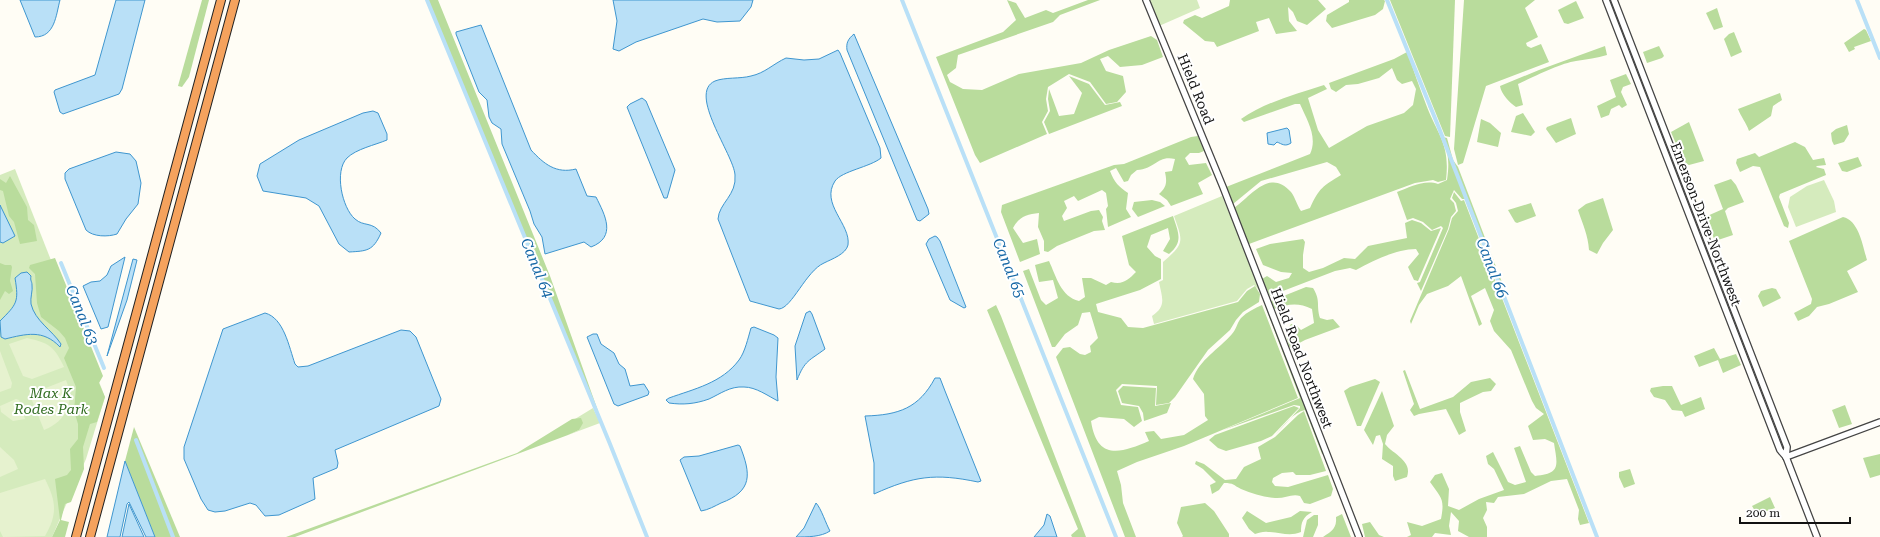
<svg xmlns="http://www.w3.org/2000/svg" width="1880" height="537" viewBox="0 0 1880 537" font-family="'Roboto Serif',serif">
  <style>
    .green { fill: #d5ebbd }
    .forest { fill: #b9dc9c }
    .pitch { fill: #e6f2cf }
    .water { fill: #b9e0f7; stroke: #3f96cf }
    .lines { fill: none; stroke-linecap: round; stroke-linejoin: round }
    .canal { stroke: #b9e0f7; stroke-width: 4 }
    .minor-casing { stroke: #444; stroke-width: 8 }
    .highway-casing { stroke: #222; stroke-width: 10 }
    .minor { stroke: #fff; stroke-width: 5.5 }
    .highway { stroke: #f5a25d; stroke-width: 8 }
    .labels { text-anchor: middle; stroke-width: 4; stroke-linejoin: round; paint-order: stroke }
    .street-label { font-size: 14px; fill: #111; stroke: #fff }
    .park-label { font-size: 14px; font-style: italic; fill: #2f6b1f; stroke: #fff }
    .water-label { font-size: 15px; font-style: italic; fill: #1768a6; stroke: #fff }
  </style>
  <rect width="100%" height="100%" fill="#fffdf5"/>
  <g class="green">
    <path d="M1149,0H1197L1200,8L1159,26Z"/>
    <path d="M15,169L105,397L86,459L52,537H0V175Z"/>
    <path d="M1824,180L1834,201L1836,212L1796,227L1788,207L1790,197L1807,186Z"/>
    <path d="M1222,196L1262,293L1254,285L1247,289L1237,301L1154,324L1152,316C1167,306 1162,298 1159,282L1163,280V262C1185,243 1183,242 1174,216Z"/>
    <path d="M593,408L600,423L568,435L579,430L581,419H575Z"/>
  </g>
  <g class="forest">
    <path d="M202,0H209L189,77L182,87L178,86Z"/>
    <path d="M426,0H438L550,276L598,411L597,414L543,279Z"/>
    <path d="M1007,0L1016,3L1025,18L1046,10L1053,13L1088,0H1100L1060,15L1053,22L958,55L956,68L947,75L950,82L963,89L982,90L1019,74L1081,63L1109,50L1151,36L1157,40L1163,57L1142,65L1120,67L1108,56L1100,59L1106,71L1123,76L1126,92L1117,102L1106,104L1090,82L1069,74L1048,87L1046,99L1048,111L1042,122L1047,134L980,163L975,155L936,57L1003,32L1016,20Z"/>
    <path d="M1230,0H1318L1326,9L1307,25L1297,21L1293,12L1288,7L1289,21L1297,31L1276,34L1269,18L1256,22L1259,31L1217,47L1214,42L1205,41L1183,23L1184,20L1195,15L1202,18L1229,6Z"/>
    <path d="M1349,0H1384L1385,1L1383,9L1375,15L1332,28L1326,21L1327,15L1349,2Z"/>
    <path d="M1390,0H1455L1450,137L1445,136Z"/>
    <path d="M1464,0H1535L1525,8L1538,37L1526,43L1527,46L1531,48L1541,44L1549,62L1486,86L1463,163L1458,165L1454,149Z"/>
    <path d="M1576,1L1584,18L1568,24L1564,23L1558,10Z"/>
    <path d="M1717,8L1723,27L1714,30L1706,13Z"/>
    <path d="M1864,29L1866,30L1871,41L1854,47L1855,49L1849,52L1844,43Z"/>
    <path d="M1734,32L1742,52L1731,57L1724,39L1729,34Z"/>
    <path d="M1605,46L1607,55C1597,58 1587,59 1576,61C1561,63 1533,77 1518,84L1523,105L1516,107C1510,103 1501,94 1500,86L1539,70Z"/>
    <path d="M1659,46L1664,56L1662,58L1647,63L1643,52Z"/>
    <path d="M1407,52C1414,71 1420,89 1427,107C1439,137 1450,145 1446,180L1438,182L1433,180L1415,183L1249,244L1234,208C1252,195 1270,168 1291,192C1295,197 1297,205 1301,211L1310,208C1319,188 1323,186 1341,175L1336,167L1327,162L1261,181L1233,204L1226,187L1310,154C1318,137 1307,120 1300,104H1295L1244,122L1241,119C1265,102 1297,94 1324,85L1327,89L1308,98L1318,130L1329,148L1367,126L1404,113L1413,105L1416,89L1412,81L1402,84L1397,80L1392,68L1379,78L1358,84L1346,85L1336,92L1331,89L1329,83L1394,59Z"/>
    <path d="M1626,74L1631,84L1623,87L1621,92L1627,105L1622,108L1619,105L1611,109L1609,115L1601,118L1597,106L1616,97L1610,80Z"/>
    <path d="M1069,76L1089,84L1105,105L1120,102L1122,106L1049,134L1044,122L1050,111L1048,99L1049,89L1059,116L1074,114L1082,93Z"/>
    <path d="M1780,93L1782,100L1773,106L1771,116L1749,131C1746,122 1741,117 1738,109Z"/>
    <path d="M1430,105L1443,137L1447,138L1453,160L1458,167L1503,285L1501,288L1466,199H1462L1454,190L1450,199L1454,203L1456,211L1451,217L1448,229L1421,291L1417,283L1420,282L1443,228L1441,226L1432,230L1423,222L1413,218L1407,220L1397,192C1410,187 1425,179 1438,184L1447,180C1452,148 1442,136 1429,108L1428,106Z"/>
    <path d="M1523,113L1535,132L1531,136L1511,132L1516,116Z"/>
    <path d="M1571,118L1576,134L1556,143L1546,129L1547,127Z"/>
    <path d="M1481,119L1490,123L1501,133L1498,147L1477,142Z"/>
    <path d="M1689,122L1704,161L1689,165L1684,163L1671,132Z"/>
    <path d="M1847,125L1849,134L1844,142L1834,145L1832,141L1831,133L1836,129Z"/>
    <path d="M1198,136L1204,151L1199,153H1190L1185,158L1189,165L1206,163L1212,175L1198,183L1203,194L1171,206L1167,200L1159,194C1167,187 1167,182 1165,172L1172,171L1175,159C1157,155 1156,169 1137,170L1131,175L1128,181L1124,182L1116,168L1110,171C1114,182 1119,187 1128,193L1126,209L1131,217L1108,227L1106,209L1108,206L1106,193L1102,190L1078,201L1074,196L1064,201L1067,208L1062,216L1064,221L1091,211L1099,210L1103,217L1102,221L1105,230L1094,231L1057,246L1048,252L1044,251V241L1038,227L1039,213C1027,214 1019,217 1013,228L1023,243L1037,239L1040,254L1020,262L1001,212L1002,205L1114,165L1124,164L1191,137Z"/>
    <path d="M1795,142L1805,147L1813,160L1824,158L1826,165L1817,166L1816,167L1824,169L1826,175L1780,194L1779,197L1789,223L1788,228L1784,226L1760,167L1753,166L1740,172L1736,163L1737,159L1755,153L1759,157Z"/>
    <path d="M1858,157L1862,166L1847,172L1842,171L1838,163Z"/>
    <path d="M10,176L27,207L28,220L34,225L37,241L20,244L14,222L9,216L3,191L0,190V179L6,183Z"/>
    <path d="M1731,179L1736,185L1744,202L1728,208L1725,211L1733,235L1715,241L1705,217L1723,209L1714,185Z"/>
    <path d="M1454,192L1461,201L1464,200L1589,523L1580,525L1578,519L1579,510L1567,479L1551,481L1524,494L1498,497L1494,503L1486,502L1487,510L1483,518L1487,527V537H1469L1458,531L1459,521L1451,512L1449,526L1451,535L1435,533L1432,537H1407L1411,535L1407,522L1422,526L1441,519C1445,498 1441,498 1430,482L1435,475L1442,473L1449,489L1448,506L1459,510L1479,499L1504,490L1494,469L1488,464L1486,456L1493,452L1508,482L1515,485L1526,482L1514,448L1520,446L1531,472L1535,476C1562,474 1557,464 1554,443L1545,439L1533,440L1528,426L1544,414L1536,408L1532,401L1511,350L1494,331L1490,321L1494,310L1485,288L1471,296L1482,324L1479,326L1461,276L1448,286L1427,294L1419,305L1411,324L1410,321L1449,229L1452,218L1458,211L1456,203L1452,198Z"/>
    <path d="M1603,198L1613,230L1603,243L1597,254L1589,250C1588,235 1583,225 1578,210L1586,204Z"/>
    <path d="M1152,200L1160,202L1165,206L1138,217L1132,209L1134,202Z"/>
    <path d="M1531,203L1536,216L1517,223L1515,222L1508,210Z"/>
    <path d="M1173,216C1178,232 1184,242 1169,254L1163,251L1170,239L1168,228L1151,235L1147,247L1155,256L1161,259V279L1140,290L1096,304L1098,312L1121,318L1128,327L1143,328L1238,302L1247,291L1255,286L1260,294L1259,302L1243,312L1236,320L1230,330L1208,350L1175,397L1169,403L1156,405L1157,386L1122,384L1116,390L1121,405L1138,407L1142,421L1134,427L1124,419L1099,417L1091,421C1097,461 1121,453 1149,441L1145,432L1154,431L1161,439L1184,435L1208,420L1205,416L1204,394L1193,379C1199,360 1219,349 1232,334C1236,330 1237,323 1241,318C1247,312 1255,308 1262,305L1298,398L1184,446L1137,462L1117,471L1121,485L1123,503L1136,537H1125L1056,357L1063,348L1070,347L1080,354L1085,355L1091,352L1090,346L1098,338L1090,312L1082,313L1078,325L1065,334L1055,347H1052L1023,271L1029,269L1041,300L1046,305L1058,298L1053,280L1039,282L1035,265L1049,261C1056,276 1061,297 1079,301L1085,297L1082,278H1091L1106,285L1111,282C1123,285 1128,280 1136,272L1129,265L1122,236Z"/>
    <path d="M1843,217C1859,220 1863,247 1867,260L1847,271L1858,292L1829,304L1817,307L1809,316L1798,321L1794,313L1811,304L1812,299L1789,241Z"/>
    <path d="M1412,220L1421,223L1431,231L1441,228L1418,281L1414,280L1408,267L1419,254L1416,249C1396,249 1373,261 1356,270L1350,268L1335,271L1270,296L1262,279L1267,276L1276,282L1289,278L1292,273L1281,272L1263,265L1256,249L1270,244L1303,239L1305,242L1303,255V268L1309,272L1323,268L1344,258L1355,259L1368,246L1407,238L1405,223Z"/>
    <path d="M55,258L103,376L99,383L105,397L97,422L90,424L83,447L84,469L71,502L65,504L61,520L69,522L65,537H52L60,520L55,479L67,475L71,470L70,449L78,439V424L74,411L76,387L64,358L69,348L65,338L59,331L41,317L37,303L35,274L29,268L30,265Z"/>
    <path d="M0,263L5,265H11L12,267L10,281L13,291L9,294L5,291L0,300Z"/>
    <path d="M1306,287L1313,288C1321,301 1316,305 1320,318L1327,320L1333,319L1340,327L1305,340L1290,348C1286,340 1285,332 1291,324H1295L1301,330L1314,323L1312,309C1298,302 1288,304 1274,309L1271,301Z"/>
    <path d="M1772,288L1776,289L1781,298L1763,307L1758,296L1761,291Z"/>
    <path d="M996,305L1001,316L1086,537H1072L1071,535L1078,529L987,310Z"/>
    <path d="M1267,311L1270,315L1324,454H1322L1305,410C1294,412 1283,426 1276,434L1300,408V406L1294,405L1223,430L1300,398Z"/>
    <path d="M1714,348L1720,359L1736,354L1741,365L1723,373L1718,360L1699,367L1694,356Z"/>
    <path d="M1405,370L1420,409L1453,397L1471,382L1490,378L1496,384L1491,391L1483,392L1460,403V412L1466,431L1459,435L1446,409L1419,414L1414,416L1410,410L1414,404L1403,371Z"/>
    <path d="M1375,379L1380,382L1361,426H1357L1344,391L1350,387Z"/>
    <path d="M1123,386L1156,388L1155,406L1171,403L1167,413L1144,421L1143,413L1139,406L1122,403L1118,391Z"/>
    <path d="M1663,386H1672L1681,405L1701,397L1705,409L1685,417L1682,411L1672,410L1665,400L1654,397L1650,391L1651,388Z"/>
    <path d="M1382,391L1394,426L1387,435L1385,444C1393,454 1413,461 1407,477L1395,481L1393,476V466L1382,459L1383,444L1380,435L1376,436L1373,445L1364,430Z"/>
    <path d="M1845,405L1852,424L1839,428L1832,410Z"/>
    <path d="M1294,406L1299,408L1272,436L1261,441L1226,451L1218,448L1209,440L1215,435Z"/>
    <path d="M1304,411L1326,471L1310,475H1296L1293,472L1282,473L1273,478L1272,482L1275,486L1288,487L1328,475L1333,489L1331,496L1310,504L1304,503L1300,496C1292,493 1284,499 1275,498C1264,497 1252,494 1241,489C1233,485 1234,483 1224,483L1219,490L1212,494L1210,485L1216,482L1203,469L1195,464L1196,461L1204,464L1225,480L1236,479L1244,467L1261,459L1258,447L1275,437L1298,415Z"/>
    <path d="M572,419L581,418L583,423L579,430L568,435L295,537H286L517,453Z"/>
    <path d="M134,427L180,537H155L125,461Z"/>
    <path d="M1880,454V475L1870,478L1863,458Z"/>
    <path d="M1630,469L1635,484L1624,488L1619,477V472Z"/>
    <path d="M1770,497L1775,508L1761,513L1755,511L1752,506Z"/>
    <path d="M1205,503L1214,511L1229,534V537H1182L1183,536L1177,523L1181,507Z"/>
    <path d="M1247,511L1266,523L1291,517L1300,511L1312,512C1303,517 1301,522 1301,532C1289,537 1280,532 1268,532C1264,531 1259,533 1255,534L1249,529L1242,518Z"/>
    <path d="M1342,514L1351,537H1323C1332,531 1337,528 1336,517Z"/>
    <path d="M1314,515H1318V525L1313,537H1303L1307,520Z"/>
    <path d="M1370,522L1379,535L1384,537H1365L1362,524Z"/>
  </g>
  <g class="pitch">
    <path d="M27,338C49,343 54,346 64,367L32,379L23,376L9,344Z"/>
    <path d="M0,351L12,383L11,388L0,392Z"/>
    <path d="M66,380C75,403 66,421 44,430L31,398L33,393Z"/>
    <path d="M16,399L19,400L25,419L13,421L1,412L0,406Z"/>
    <path d="M0,447L14,460L18,469L0,477Z"/>
    <path d="M45,479C56,501 58,514 45,536L3,537L0,531V493Z"/>
  </g>
  <g class="water">
    <path d="M20,0H60C56,15 55,37 35,37Z"/>
    <path d="M116,0H145L122,89L119,94L63,114L60,112L54,92L55,90L95,75Z"/>
    <path d="M613,0H753L751,7L740,21L717,22L703,19L636,42L619,51L613,49L617,21Z"/>
    <path d="M481,25L531,150C544,164 556,174 576,169L587,196L596,197C605,215 617,237 591,247L584,242L545,254L542,237L534,224L530,211L502,144L501,129L492,123L489,117L487,100L479,92L456,34V32Z"/>
    <path d="M854,34L928,209L929,214L920,221L917,220L847,50C846,43 848,39 854,34Z"/>
    <path d="M838,50L840,53L880,148L881,158C870,167 842,171 835,181C820,204 851,224 848,245C846,254 832,259 824,263C806,271 792,308 779,309L750,301L718,219C719,203 737,195 735,175C734,155 687,93 715,81C725,77 740,79 751,76C765,73 773,64 786,58L804,60L819,59Z"/>
    <path d="M642,98L646,101L675,170L667,198H664L627,107L630,104Z"/>
    <path d="M373,111L378,113L387,134V140C375,145 356,149 347,158C334,171 342,208 355,219C364,227 372,221 381,233C373,251 367,251 349,252L339,244L319,206L306,198L263,191L257,176L260,164L299,140L363,113Z"/>
    <path d="M1287,128L1289,130L1291,143C1285,147 1282,144 1277,142L1274,145L1268,144L1267,133Z"/>
    <path d="M116,152L130,154L136,161L141,183L138,204L126,219L117,234C108,237 93,237 86,230L65,179V173L69,169Z"/>
    <path d="M0,205L15,236L3,243L0,242Z"/>
    <path d="M935,236L937,237L940,241L966,307L964,308L950,300L926,244L929,239Z"/>
    <path d="M125,257L108,327L101,329L83,286L91,282L100,281L107,275L111,266Z"/>
    <path d="M133,259L137,260L127,300L107,356Z"/>
    <path d="M27,272L31,276C30,281 32,281 32,285C33,290 30,298 31,304C35,321 52,330 61,344L60,347C43,329 26,334 5,339L1,337L0,321C17,304 19,302 15,278L21,273Z"/>
    <path d="M810,311L812,314L825,349C809,361 805,360 797,380L795,346L806,313Z"/>
    <path d="M265,313C284,318 289,347 295,364L298,367L308,366L401,330L410,331L416,337L441,399L439,406L335,450L338,463L337,468L313,478L315,499L279,515L265,516L256,505L250,503L225,511L215,512L208,510L201,499L184,459V447L223,329Z"/>
    <path d="M754,327L774,335L778,338L776,377L778,401C768,396 756,387 744,387C730,386 720,394 709,399C695,404 683,405 669,403L666,400L669,398C694,389 722,383 739,360C745,352 748,338 751,328Z"/>
    <path d="M593,334H597L601,344L614,353L619,364L625,369L630,386L644,384L649,392L648,395L618,406L614,404L587,337Z"/>
    <path d="M935,378H940L945,391L981,481L978,482C935,473 914,476 874,494V463L865,416C899,415 919,408 935,378Z"/>
    <path d="M738,445L740,446C751,474 753,491 721,503C715,506 708,510 701,511L680,460L684,457L699,456Z"/>
    <path d="M125,461L155,537H146L129,502L127,504L120,537H107Z"/>
    <path d="M816,503C821,508 826,524 830,531C821,537 807,537 796,537L804,528Z"/>
    <path d="M129,504L144,537H122Z"/>
    <path d="M1047,514L1050,516L1057,537H1034L1044,525Z"/>
  </g>
  <g class="lines">
    <g class="canal">
      <path d="M427,0L610,444L647,537"/>
      <path d="M902,0L1116,537"/>
      <path d="M1387,0L1439,128L1597,537"/>
      <path d="M1857,0L1880,58"/>
      <path d="M61,263L104,368"/>
      <path d="M136,440L173,537"/>
    </g>
    <defs>
      <g id="minor">
        <path d="M1146,0L1223,187L1359,537"/>
        <path d="M1606,0L1780,450L1786,457L1817,537"/>
        <path d="M1614,0L1787,447L1786,457"/>
        <path d="M1786,457L1880,422"/>
      </g>
      <g id="highway">
        <path d="M76,537L221,0"/>
        <path d="M90,537L235,0"/>
      </g>
    </defs>
    <use href="#minor" class="minor-casing"/>
    <use href="#highway" class="highway-casing"/>
    <use href="#minor" class="minor"/>
    <use href="#highway" class="highway"/>
  </g>
  <g class="labels">
    <g class="street-label">
      <text transform="translate(1196 89) rotate(68)" y="5">Hield Road</text>
      <text transform="translate(1706 224) rotate(69)" y="5">Emerson Drive Northwest</text>
      <text transform="translate(1302 358) rotate(69)" y="5">Hield Road Northwest</text>
    </g>
    <g class="park-label">
      <text x="51" y="398">Max K<tspan x="51" dy="16">Rodes Park</tspan></text>
    </g>
    <g class="water-label">
      <text transform="translate(537 268) rotate(68)" y="5">Canal 64</text>
      <text transform="translate(1009 268) rotate(68)" y="5">Canal 65</text>
      <text transform="translate(1492 268) rotate(69)" y="5">Canal 66</text>
      <text transform="translate(82 315) rotate(68)" y="5">Canal 63</text>
    </g>
  </g>
  <path d="M1740 517v6h110v-6" fill="none" stroke="#111111" stroke-width="2"/>
  <text x="1746" y="517" font-size="12" fill="#111111" stroke="#ffffff" stroke-width="3" paint-order="stroke">200 m</text>
</svg>
